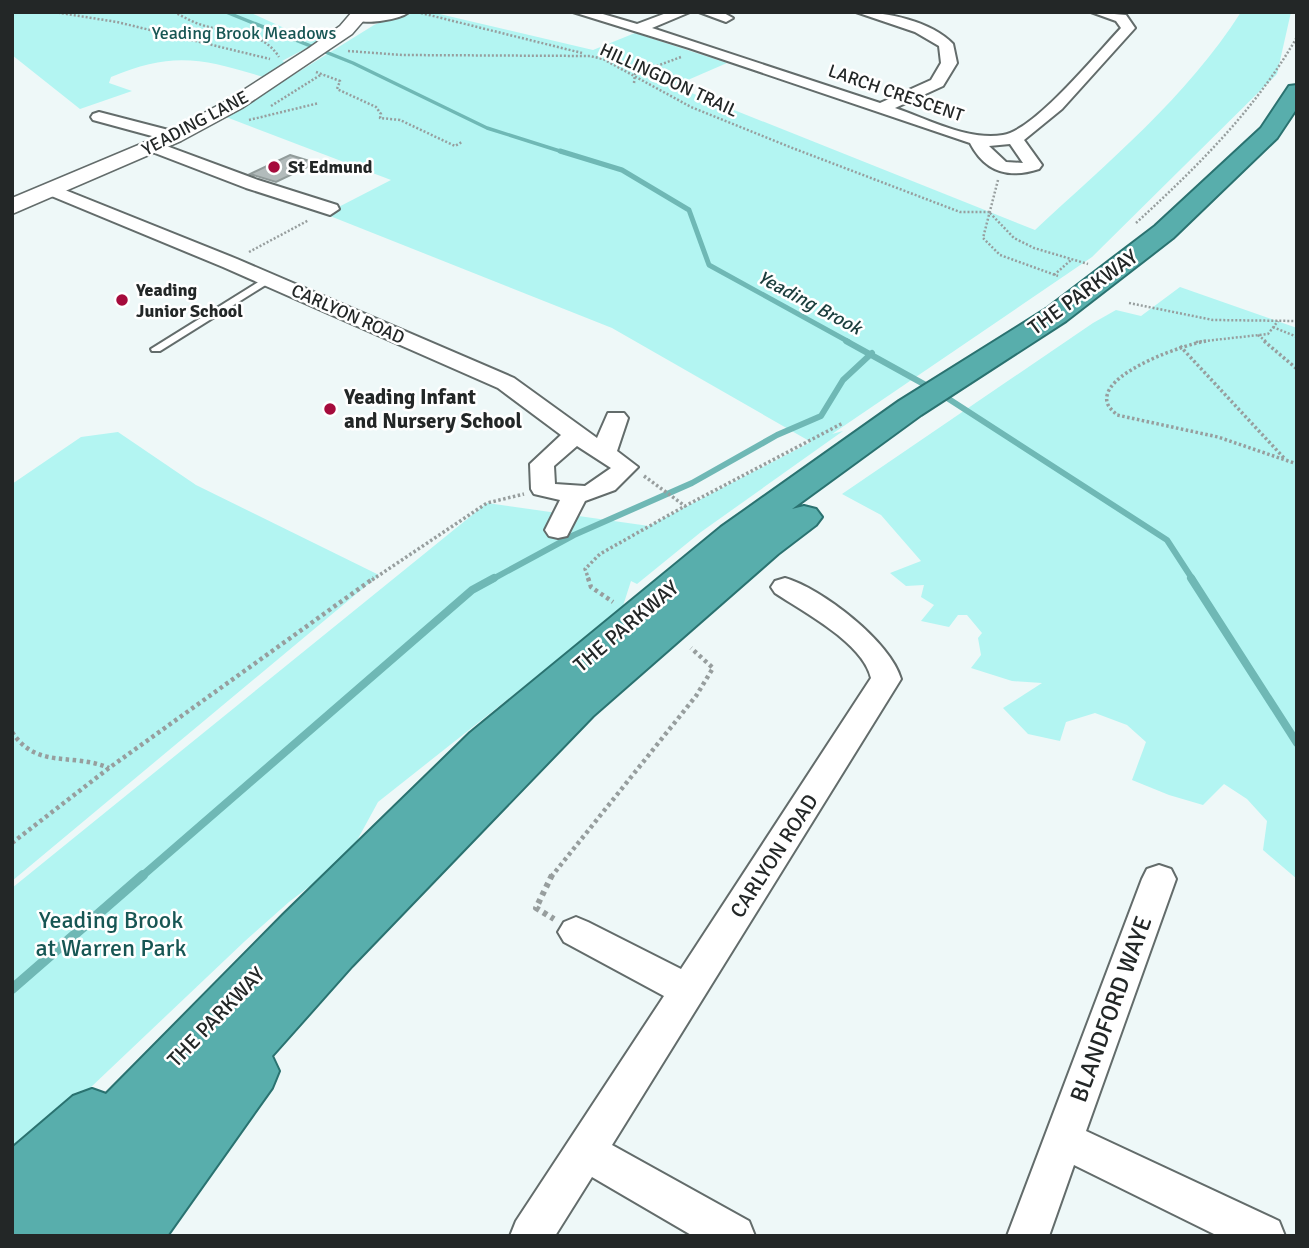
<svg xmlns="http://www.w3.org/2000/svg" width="1309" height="1248" viewBox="0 0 1309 1248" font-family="Signika,sans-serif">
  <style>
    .green { fill: #b3f5f2 }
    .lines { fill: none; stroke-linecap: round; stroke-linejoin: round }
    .stream-far4 { stroke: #6fb8b5; stroke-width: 3.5 }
    .stream-far3 { stroke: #6fb8b5; stroke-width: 5 }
    .stream-far2 { stroke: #6fb8b5; stroke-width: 6 }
    .stream-far1 { stroke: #6fb8b5; stroke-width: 8 }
    .stream { stroke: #6fb8b5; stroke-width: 10 }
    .building { fill: #b2bbbb; stroke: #919b9a; stroke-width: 2 }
    .service-casing { stroke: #636c6b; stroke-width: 4 }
    .minor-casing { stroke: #636c6b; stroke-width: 4 }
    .tertiary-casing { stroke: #636c6b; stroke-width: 3 }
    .trunk-casing { stroke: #2a7270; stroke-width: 4 }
    .path-far3 { stroke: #979e9e; stroke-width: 2.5; stroke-dasharray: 2 2; stroke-linecap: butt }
    .path-far2 { stroke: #979e9e; stroke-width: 3.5; stroke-dasharray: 2.5 2.5; stroke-linecap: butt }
    .path-far1 { stroke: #979e9e; stroke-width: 4.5; stroke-dasharray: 3.5 3.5; stroke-linecap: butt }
    .path { stroke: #979e9e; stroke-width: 6; stroke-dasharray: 4.5 4.5; stroke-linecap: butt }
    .service { fill: #fff; fill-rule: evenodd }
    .minor { fill: #fff; fill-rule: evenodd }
    .tertiary { fill: #fff; fill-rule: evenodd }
    .trunk { fill: #58aeac; fill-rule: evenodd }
    .poi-dot { fill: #a50b3c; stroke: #fff; stroke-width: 2.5 }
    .labels { text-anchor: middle; stroke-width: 5; stroke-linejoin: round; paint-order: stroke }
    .far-park-label { font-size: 18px; fill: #175654; stroke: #fff }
    .far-street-label { font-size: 18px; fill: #232727; stroke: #fff }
    .far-poi-label { font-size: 18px; font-weight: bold; fill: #232727; stroke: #fff; text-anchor: start }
    .far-water-label { font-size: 19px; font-style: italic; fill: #1b3e3d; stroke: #fff }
    .street-label { font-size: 21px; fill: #232727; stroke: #fff }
    .poi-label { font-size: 21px; font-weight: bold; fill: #232727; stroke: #fff; text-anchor: start }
    .near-park-label { font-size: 24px; fill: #175654; stroke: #fff }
    .near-street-label { font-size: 24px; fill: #232727; stroke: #fff }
  </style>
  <rect width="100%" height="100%" fill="#eef8f8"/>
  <g class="green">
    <path d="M12,12H249L304,37L322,40L282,61L292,66L273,80C208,60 176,49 111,77L109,83L132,91L80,109L12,55Z"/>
    <path d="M421,12H431L593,50L635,33L727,63L674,86L1035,230C1108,162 1187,97 1241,12H1291L1277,74L1092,257L832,434L843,431L701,532L637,584L631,581L622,609L378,802L348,857L289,902L245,941L12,1162V888L487,503L649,526L811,442L612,328L330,216L325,214L391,180L226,117L374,25L390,18Z"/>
    <path d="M1180,287L1297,328V879L1263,850L1267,821L1247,799L1224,784L1203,805L1169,795L1132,780L1146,742L1127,725L1095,713L1066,722L1060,741L1028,734L1003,708L1042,683L1012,681L971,668L981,655L978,638L982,633L967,615H958L949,627L921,621L934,605L921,597L924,585L906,586L890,573L921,561L881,515L842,494L1093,323L1116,310L1141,316Z"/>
    <path d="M118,432L196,485L379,575L12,881V484L81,437Z"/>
  </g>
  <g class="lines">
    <path class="stream-far4" d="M226,12L353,63L487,128L566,153"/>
    <path class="stream-far3" d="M560,151L622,170L689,210L709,265L849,342"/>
    <g class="stream-far2">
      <path d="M846,341L931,388"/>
      <path d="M941,394L1167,540L1193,580"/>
      <path d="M491,580L574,535L692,483L777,435L821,416L843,380L872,353"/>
    </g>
    <g class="stream-far1">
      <path d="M1191,578L1297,743"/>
      <path d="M141,877L472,590L494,578"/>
    </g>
    <path class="stream" d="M12,989L143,875"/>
  </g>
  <path class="building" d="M290,155L316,163L276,182L250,174Z"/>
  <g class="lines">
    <defs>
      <path id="service" d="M268,276L273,279L272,281L160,351H152L151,349Z"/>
      <g id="minor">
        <path d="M369,12H409C399,20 361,26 351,18L353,15Z"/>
        <path d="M573,12H596L637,24L669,12H690L652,28L880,103L931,80L941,63L939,46L915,32L856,12C887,12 931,21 953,44L957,63L943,86L895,108C928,119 968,141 1003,135C1035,130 1098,52 1121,28L1116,21L1091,12L1126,15L1135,28L1062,109L1024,140L1042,165L1039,169C1009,179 985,172 970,143L689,48ZM1010,144L1023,163L1006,162L989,146Z"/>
        <path d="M699,12H722L733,18L726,22Z"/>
        <path d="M99,112L180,133L182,137L174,142L93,120L91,117L93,114Z"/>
        <path d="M153,141L258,180L337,205L339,209L330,215L246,188L147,150L144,146Z"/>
        <path d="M55,186L237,259L514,378L597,438L608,413H624L628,418L617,451L638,467L615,490L585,501L567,536L558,538L549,536L545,530L560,500L534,494L531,489L530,464L561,435L498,388L223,267L49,195L46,191ZM577,446L611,468L585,486L555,484L554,466Z"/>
        <path d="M785,578C821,588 891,642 901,679L612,1145L749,1221L755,1236H693L592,1177L555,1236H510L516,1221L664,996L564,942L558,932L564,922L576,917L588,922L681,969L871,678C863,643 805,613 775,593L771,587L775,581Z"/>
        <path d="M1159,865L1171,869L1176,879L1086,1131L1279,1221L1285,1236H1218L1074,1165L1049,1236H1007L1142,879L1147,869Z"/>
      </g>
      <path id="tertiary" d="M352,12H371L352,34L242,108L181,141L12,214V198L167,133L228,100L309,48L340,26Z"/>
      <path id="trunk" d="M1297,85V108L1277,138L1173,238L1066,321L921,415L792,509L804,506L816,509L822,517L816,525L778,554L593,716L352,966L272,1056L279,1071L272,1088L167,1236H12V1148L73,1096L92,1089L106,1094L283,915L470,733L721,527L899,401L1046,309L1155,226L1261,128L1289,86Z"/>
    </defs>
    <use href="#service" class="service-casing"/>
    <use href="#minor" class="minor-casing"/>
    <use href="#tertiary" class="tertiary-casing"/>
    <use href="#trunk" class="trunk-casing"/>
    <g class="path-far3">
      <path d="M54,12L117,22L270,59"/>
      <path d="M174,12C184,17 194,23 205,26C232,34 262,30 279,57"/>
      <path d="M421,13L582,53"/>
      <path d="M348,51L402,55L590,56L603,59L691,107L795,149L960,212H990"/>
      <path d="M316,72L340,81L337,89L376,107L381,114L380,118L400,120L455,146L462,142"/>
      <path d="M634,83L635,74L681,57"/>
      <path d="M271,106L322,74"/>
      <path d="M249,120L319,103"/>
      <path d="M998,180L983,238L1000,255L1058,276"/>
      <path d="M990,213L1014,238L1034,248L1088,264"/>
      <path d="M1136,223C1198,166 1255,110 1297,37"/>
      <path d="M249,252L309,220"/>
      <path d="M1054,275L1071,260"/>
      <path d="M1129,303L1213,320L1297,321"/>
      <path d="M1273,327L1297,337"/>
      <path d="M1258,335L1267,342"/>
      <path d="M1196,342L1268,334L1278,321"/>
    </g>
    <g class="path-far2">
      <path d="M1206,341C1183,345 1111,370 1107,396C1105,405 1112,410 1117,415L1218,437L1297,464"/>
      <path d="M1264,341L1297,369"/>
      <path d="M1180,346L1284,458"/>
      <path d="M644,476L685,506L843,423"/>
      <path d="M372,580L487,503L524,494"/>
      <path d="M589,580L585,569L600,554L685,506"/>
    </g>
    <g class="path-far1">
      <path d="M588,578L591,587L613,602"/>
      <path d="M12,732C37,770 72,752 109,768"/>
      <path d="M12,843L109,768L374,578"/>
      <path d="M551,877L696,696L713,668L691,648"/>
    </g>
    <path class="path" d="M552,875L536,908L554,919"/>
    <use href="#service" class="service"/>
    <use href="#minor" class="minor"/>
    <use href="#tertiary" class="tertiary"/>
    <use href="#trunk" class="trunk"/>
  </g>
  <g class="poi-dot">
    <circle cx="274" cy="167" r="7"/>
    <circle cx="122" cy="300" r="7"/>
    <circle cx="330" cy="409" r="7"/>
  </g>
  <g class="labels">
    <g class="far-park-label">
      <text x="244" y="39">Yeading Brook Meadows</text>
    </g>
    <g class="far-street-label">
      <text transform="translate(669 80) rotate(25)" y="6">HILLINGDON TRAIL</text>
      <text transform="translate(896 93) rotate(19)" y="6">LARCH CRESCENT</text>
      <text transform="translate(195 123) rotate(-28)" y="6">YEADING LANE</text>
      <text transform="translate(348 314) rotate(24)" y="6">CARLYON ROAD</text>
    </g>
    <g class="far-poi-label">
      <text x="288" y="173">St Edmund</text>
      <text x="136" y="296">Yeading<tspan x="136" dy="21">Junior School</tspan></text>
    </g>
    <g class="far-water-label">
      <text transform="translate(810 302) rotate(28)" y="7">Yeading Brook</text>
    </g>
    <g class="street-label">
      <text transform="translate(1083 292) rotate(-36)" y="7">THE PARKWAY</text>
      <text transform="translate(626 626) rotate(-40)" y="7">THE PARKWAY</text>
      <text transform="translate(774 856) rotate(-57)" y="7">CARLYON ROAD</text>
      <text transform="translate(216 1017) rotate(-46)" y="7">THE PARKWAY</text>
    </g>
    <g class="poi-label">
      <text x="344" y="404">Yeading Infant<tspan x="344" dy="24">and Nursery School</tspan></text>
    </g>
    <g class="near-park-label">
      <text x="111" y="928">Yeading Brook<tspan x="111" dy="28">at Warren Park</tspan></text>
    </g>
    <g class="near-street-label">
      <text transform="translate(1111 1009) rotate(-70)" y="8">BLANDFORD WAYE</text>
    </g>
  </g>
  <rect width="1309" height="1248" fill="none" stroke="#232727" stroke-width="28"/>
</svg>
